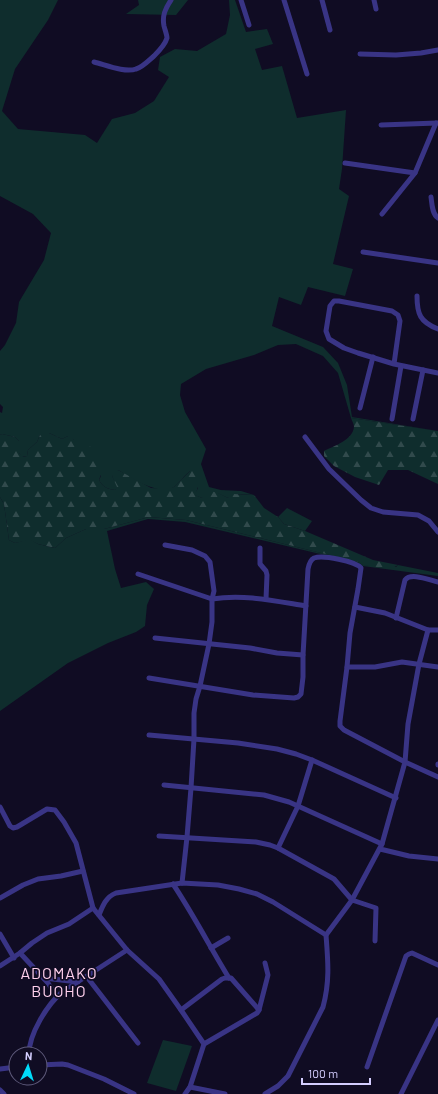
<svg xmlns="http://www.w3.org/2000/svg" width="438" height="1094" viewBox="0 0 438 1094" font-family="Barlow,sans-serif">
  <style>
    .green { fill: #0f2d2d }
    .forest { fill: url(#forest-firs) }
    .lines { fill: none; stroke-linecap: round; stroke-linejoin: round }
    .minor { stroke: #393485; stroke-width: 5 }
    .labels { text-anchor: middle; stroke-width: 3.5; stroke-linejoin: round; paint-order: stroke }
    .quarter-label { font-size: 16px; letter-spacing: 1px; fill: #ffd0ed; stroke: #100c23 }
  </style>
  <defs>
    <pattern id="forest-firs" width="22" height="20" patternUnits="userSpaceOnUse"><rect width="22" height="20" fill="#0f2d2d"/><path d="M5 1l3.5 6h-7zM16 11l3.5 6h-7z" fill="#314a4c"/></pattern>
  </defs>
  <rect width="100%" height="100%" fill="#100c23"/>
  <g class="green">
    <path d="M0,0H58L48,20L15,69L2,111L18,129L85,135L97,143L112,119L135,113L154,101L169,77L158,70L160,57L175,49L197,51L226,34L230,15L229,0H235L246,32L267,29L273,44L255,49L262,70L282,66L297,118L346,110L342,169L339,189L349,196L333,264L353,269L345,296L308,287L301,305L279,297L272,326L323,347L338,363L347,385L352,417L438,431L351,418L338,373L323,356L296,344L278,345L254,355L206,369L181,384L180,395L185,412L206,449L201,464L209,487L221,490L241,491L254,495L238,494L228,498L217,493L202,498L194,495L198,488L190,471C186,474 177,485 174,487C158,496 132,478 118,470L112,476L118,487L115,490C107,489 103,487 99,480L101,476L74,440L68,436L62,439L49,433L40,435L37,442L28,450L27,456L22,457L19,453V441L15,437L2,434L0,435V412L2,413L3,407L0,404V351L5,345L16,323L19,302L44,260L51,233L33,214L0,196Z"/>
    <path d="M138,0H188L176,15L126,14L139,5Z"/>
    <path d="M0,497L4,504L9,540L15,543L30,539L38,544L55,548L66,538L86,529H104L149,517L186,520L358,562L363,565L396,567L398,565L438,573V576L363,566L358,563L185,522L148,519L107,531L115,569L121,588L146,582L154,589L147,605L145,626L136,632L108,643L68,663L0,711Z"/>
    <path d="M287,508L312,521L305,531L284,524L278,517Z"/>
    <path d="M163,1040L192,1046L176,1091L147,1083Z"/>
  </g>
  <g class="forest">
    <path d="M351,418L438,431V484L408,470H388L379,485L355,477L334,466L324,456V451C334,446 353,440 354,427C354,424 352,421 351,418Z"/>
    <path d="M45,430L49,433L62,439L70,435L74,440L80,438C96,452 108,457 99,480C103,487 107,489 115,490L117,487L112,476L114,471L118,470L151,488L165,489L174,487L190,471L194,470L199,474C200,482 198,488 195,495L202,498L207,490L218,493L228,498L233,494L254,495L264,508L278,517L284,524L305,531L373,560L398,565L391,569L363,565L358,562L186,520L149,517L104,529H86L66,538L55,548L38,544L30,540L15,543L9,540L4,504L0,497V435L2,434L15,437L19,441V453L23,457L27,456L28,450L37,442L40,435Z"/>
  </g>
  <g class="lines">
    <g class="minor">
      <path d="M241,0L249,25"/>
      <path d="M284,0L307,74"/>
      <path d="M322,0L330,30"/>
      <path d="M374,0L376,9"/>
      <path d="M360,54L396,55L421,53L438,50"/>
      <path d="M94,62C106,65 125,73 136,69C143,67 149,60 154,56C159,51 165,45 167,38C167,35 165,30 164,26C162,16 165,9 171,0"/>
      <path d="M381,125L437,123"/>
      <path d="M345,163L415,173"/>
      <path d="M431,197C432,204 432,214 438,218"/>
      <path d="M382,214L415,173L436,123"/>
      <path d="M363,252L438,263"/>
      <path d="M417,296C417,314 420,322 438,329"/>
      <path d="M394,364L400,321L398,315L392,311L339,301H334L330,306L326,331L329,339L344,348L358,353L394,364L438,373"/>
      <path d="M360,408L373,357"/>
      <path d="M392,419L401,366"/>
      <path d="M413,419L423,370"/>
      <path d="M305,437L329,469L361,500L371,508L383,512L418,515L429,521L438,532"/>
      <path d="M165,545L192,550L205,556L210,562L214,591L212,599V622L209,644L200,686L196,699L194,713V739L191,788L187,837L182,883"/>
      <path d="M260,548V564L266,571L267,575L266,599"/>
      <path d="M138,574L212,599C244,594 275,601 306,606"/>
      <path d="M355,607L385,613L428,630H438"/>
      <path d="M396,618L405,580C411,572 429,580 438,582"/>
      <path d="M428,630L419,664L408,724L405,762L438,777"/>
      <path d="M155,638L250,648L277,653L303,655"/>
      <path d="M347,667H375L402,662L438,667"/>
      <path d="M149,678L253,695L294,698L298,697L301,694L303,677V655L308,569C309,564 310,560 314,558C323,555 355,561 361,568L358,589L350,633L347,667L340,721V726L344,730L405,762L382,844L352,900L326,935"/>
      <path d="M149,735L238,743L277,749L296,754L312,760L396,798"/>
      <path d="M438,764V765"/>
      <path d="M164,785L264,795L289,802L382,844"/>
      <path d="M0,807L10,826L13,828L17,827L47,809L55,810L64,822L76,843L93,908L127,950L159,979L181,1010L204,1044L190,1087L185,1094"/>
      <path d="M159,836L256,842L270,845L278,848L334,879L352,900L376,908L375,941"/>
      <path d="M278,848L298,806L312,760"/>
      <path d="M380,849L409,856L438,859"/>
      <path d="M173,884C193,914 210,947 229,978"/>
      <path d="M0,898L23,885L38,879L61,876L83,871"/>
      <path d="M99,915C103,905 106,897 116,893L182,883L218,885L239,889L257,894L273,902L326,935C328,961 330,981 323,1007L288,1076L278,1086L265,1094"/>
      <path d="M0,934L14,958"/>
      <path d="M211,948L228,938"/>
      <path d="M20,953L48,983L57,997"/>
      <path d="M0,966L20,953L32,943L47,933L69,924L93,908"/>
      <path d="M87,977L138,1043"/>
      <path d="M44,978L78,982"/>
      <path d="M181,1010L222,979L225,978H231L259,1010"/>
      <path d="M204,1044L257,1013L259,1010L268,975L265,963"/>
      <path d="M29,1054C29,1034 47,1005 62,992L127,950"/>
      <path d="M40,1065L62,1064L68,1065L104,1079L134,1094"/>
      <path d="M367,1067L406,956L409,954L412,953L438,965"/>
      <path d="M0,1069L16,1067"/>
      <path d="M190,1087L225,1094"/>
      <path d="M0,1090L4,1094"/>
      <path d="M401,1094L438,1020"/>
    </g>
  </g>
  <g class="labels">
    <g class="quarter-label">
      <text x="59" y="979">ADOMAKO<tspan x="59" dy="18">BUOHO</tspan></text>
    </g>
  </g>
  <g transform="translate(28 1066) rotate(4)"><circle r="19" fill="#100c23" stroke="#5e5a7b"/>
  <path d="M0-3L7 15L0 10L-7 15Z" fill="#00dbf9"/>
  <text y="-6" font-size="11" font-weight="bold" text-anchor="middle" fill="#d4ceff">N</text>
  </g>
  <path d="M302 1078v6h68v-6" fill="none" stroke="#d4ceff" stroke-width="2"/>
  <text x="308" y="1078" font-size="12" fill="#d4ceff" stroke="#100c23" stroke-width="3" paint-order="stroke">100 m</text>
</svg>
